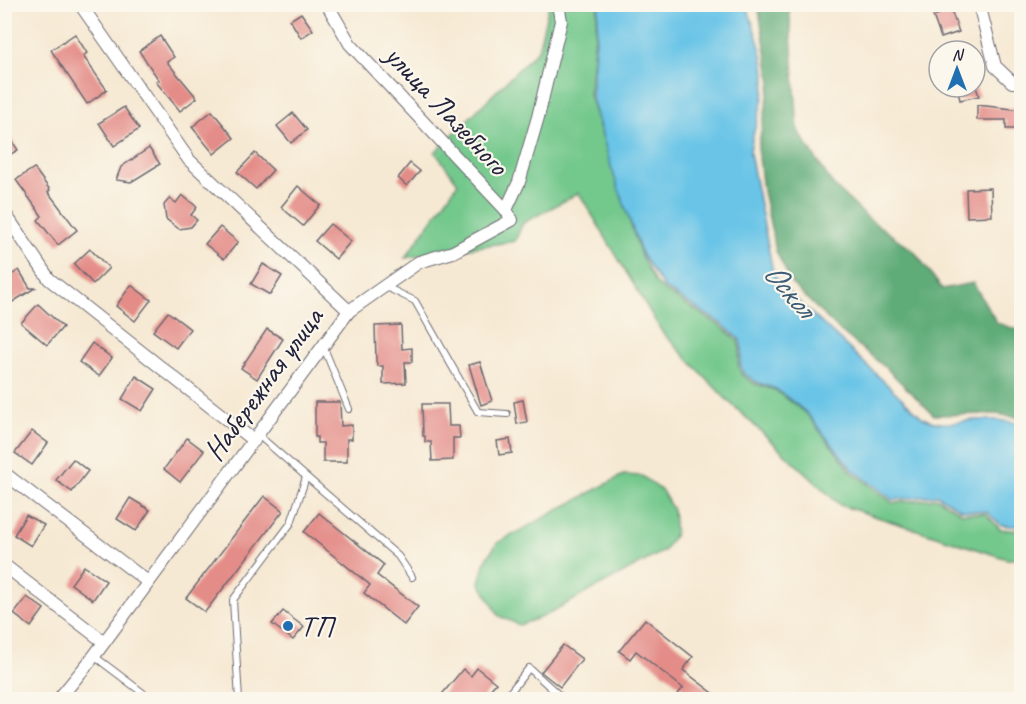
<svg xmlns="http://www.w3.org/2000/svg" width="1026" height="704" viewBox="0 0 1026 704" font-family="Caveat,sans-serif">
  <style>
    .green { fill: #73c88c; stroke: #4a7564; stroke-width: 1.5 }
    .forest { fill: #5eac78; stroke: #40675a; stroke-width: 1.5 }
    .water { fill: #69c4e7; stroke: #467391; stroke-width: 1.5 }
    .building { fill: #e48c88 }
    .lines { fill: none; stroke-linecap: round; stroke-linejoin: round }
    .lane-casing { stroke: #6c6870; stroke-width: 8 }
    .street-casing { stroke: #6c6870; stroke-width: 14 }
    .lane { stroke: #fff; stroke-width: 6 }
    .street { stroke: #fff; stroke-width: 12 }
    .poi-dot { fill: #1f6fb2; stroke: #fbf7ec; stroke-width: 2 }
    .labels { text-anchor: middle; stroke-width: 4.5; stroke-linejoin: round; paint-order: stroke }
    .street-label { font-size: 30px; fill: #22223b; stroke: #fbf7ec }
    .poi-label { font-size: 30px; fill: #22223b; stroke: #fbf7ec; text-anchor: start }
    .water-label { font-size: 32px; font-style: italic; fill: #3b5b77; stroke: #fbf7ec }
  </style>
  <rect width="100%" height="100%" fill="#fbf7ec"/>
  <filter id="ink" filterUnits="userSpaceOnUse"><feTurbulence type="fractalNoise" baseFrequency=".0167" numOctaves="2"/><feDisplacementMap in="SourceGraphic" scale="12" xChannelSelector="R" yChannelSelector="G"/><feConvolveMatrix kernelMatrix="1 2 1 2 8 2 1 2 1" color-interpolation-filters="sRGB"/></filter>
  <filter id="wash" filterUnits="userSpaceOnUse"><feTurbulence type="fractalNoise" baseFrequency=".008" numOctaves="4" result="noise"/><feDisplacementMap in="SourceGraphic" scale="24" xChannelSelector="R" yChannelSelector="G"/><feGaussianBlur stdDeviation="1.35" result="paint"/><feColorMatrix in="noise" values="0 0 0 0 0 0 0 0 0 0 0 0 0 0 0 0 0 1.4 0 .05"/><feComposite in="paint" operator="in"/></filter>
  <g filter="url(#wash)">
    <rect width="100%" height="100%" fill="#f6e9d3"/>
    <g class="green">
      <path d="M549,5H598L589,95L641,256L655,282L663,290L721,326L738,341L740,350L738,364L741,374L755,384L775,390L806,413L851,471L893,503L937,498L962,513L986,514L1000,529L1021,531V559H1007L840,505L725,398L662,332L579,193L523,223L515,241L405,258L458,183L435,152L538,50Z"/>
      <path d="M623,475L642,476L662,491L673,510L675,534L664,551L542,617L519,625L499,616L480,583L484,563L497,543Z"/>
    </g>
    <path class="forest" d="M758,5H789L798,131L833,185L868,218L914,251L942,289L973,283L997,323L1021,331V418L995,414L934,415L886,368L838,329L792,284L776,251L763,191L758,148L771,82Z"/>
    <path class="water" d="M599,5H747C753,28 764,52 765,76C766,103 752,127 750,153L773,272L778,282L923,418C942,427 953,422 974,420C990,419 1006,420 1021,424V527L1001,525L987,512L962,510L937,495L893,500L852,469L806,412L776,389L756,382L743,373L740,364L742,350L740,340L722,324L664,288L642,255L612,170L591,95Z"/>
    <g id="blocks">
      <g class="building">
        <path d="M951,10L959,32L941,38L933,16Z"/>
        <path d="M301,13L313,30L301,38L290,20Z"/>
        <path d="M75,34L87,53L83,56L107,90L87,104L51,50Z"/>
        <path d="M160,36L174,57L167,62L197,98L180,111L156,82L159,80L139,51Z"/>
        <path d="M957,87H976L979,96L960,100Z"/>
        <path d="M977,105L1022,110V129H1006V120H977Z"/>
        <path d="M124,107L139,129L114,146L99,123Z"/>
        <path d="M212,111L234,138L214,154L192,127Z"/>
        <path d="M293,113L307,130L291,143L277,126Z"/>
        <path d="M4,128L18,150L4,158Z"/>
        <path d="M149,148L160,164L131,182L116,180L121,167Z"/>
        <path d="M255,153L273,170L256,189L237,172Z"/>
        <path d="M410,163L420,171L407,186L398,178Z"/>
        <path d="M34,168L50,190L48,192L77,230L58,245L38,220L42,216L16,180Z"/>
        <path d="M298,186L320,205L303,226L281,207Z"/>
        <path d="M991,188L992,216L967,217L966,189Z"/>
        <path d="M182,195L197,207L191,215L197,220L191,227L179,229L166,219L164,205L170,198L176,203Z"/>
        <path d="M330,224L351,241L336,259L315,241Z"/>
        <path d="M220,227L238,242L224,259L205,244Z"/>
        <path d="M90,249L109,268L93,284L74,264Z"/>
        <path d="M263,264L282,276L270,295L251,284Z"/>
        <path d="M19,270L30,288H35L11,303L4,293V280Z"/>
        <path d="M131,285L151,300L135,321L116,306Z"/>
        <path d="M38,304L63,327L47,345L21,323Z"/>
        <path d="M168,312L190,329L176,348L153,331Z"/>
        <path d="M401,325L402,349L412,348V362H405L406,383L383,384V366H378L376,361L375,326Z"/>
        <path d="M267,329L283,339L257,379L241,368Z"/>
        <path d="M92,343L112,358L99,376L79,362Z"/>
        <path d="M480,362L492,401L481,405L469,365Z"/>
        <path d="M136,376L156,389L142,411L122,399Z"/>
        <path d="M523,400L527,422L517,424L514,402Z"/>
        <path d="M315,402H340L341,426L352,425V439H347V462H323V443H317V437H315Z"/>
        <path d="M422,404H448L449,426H459L460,438H453V460L432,461L431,442H425V436H423Z"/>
        <path d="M32,431L48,443L32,465L15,453Z"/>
        <path d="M187,438L204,451L180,482L164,469Z"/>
        <path d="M510,439L512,453L499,455L497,441Z"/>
        <path d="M73,459L88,471L72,492L56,480Z"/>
        <path d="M264,496L283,511L205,612L186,598Z"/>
        <path d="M130,498L150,510L136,531L117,519Z"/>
        <path d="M319,513L384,565L377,575L418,607L404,625L364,593L370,585L304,532Z"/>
        <path d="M26,515L44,525L31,546L14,535Z"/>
        <path d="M84,566L106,581L93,600L71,584Z"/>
        <path d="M27,597L44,609L31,627L14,614Z"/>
        <path d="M283,611L304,627L293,640L272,624Z"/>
        <path d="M645,619L693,657L683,670L721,699H674L683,688L636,651L630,659L619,651Z"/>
        <path d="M563,645L582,659L560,687L541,672Z"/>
        <path d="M477,668L496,683L482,699H438L463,669L471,676Z"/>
      </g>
    </g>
  </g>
  <g filter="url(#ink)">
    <use href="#blocks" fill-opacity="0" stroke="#6c6870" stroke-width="1.5"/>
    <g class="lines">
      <defs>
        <g id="lane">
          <path d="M384,286L415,301L478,412L507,414"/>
          <path d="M324,348L349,409"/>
          <path d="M258,435L398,556L412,577"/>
          <path d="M94,656L143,693L144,700"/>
          <path d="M239,700L233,600L291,523L306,477"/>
          <path d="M504,700L529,668L560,696"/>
        </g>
        <g id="street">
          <path d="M80,4L189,160L349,311"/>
          <path d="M979,4L995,66L1012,82H1022"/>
          <path d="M506,210L519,182L538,117L561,21L558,4"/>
          <path d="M4,212L49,279L254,441"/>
          <path d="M4,473L148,582"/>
          <path d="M4,565L104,642"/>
          <path d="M58,700L94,656L349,311L419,262L453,252L512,220L506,210L350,44L327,4"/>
        </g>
      </defs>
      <use href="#lane" class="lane-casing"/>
      <use href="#street" class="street-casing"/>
      <use href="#lane" class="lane"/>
      <use href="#street" class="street"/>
    </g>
  </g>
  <circle class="poi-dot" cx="288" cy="626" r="6"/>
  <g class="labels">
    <g class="street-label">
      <text transform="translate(447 110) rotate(47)" y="10">улица Лазебного</text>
      <text transform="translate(263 384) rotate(-54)" y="10">Набережная улица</text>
    </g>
    <g class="poi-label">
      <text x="300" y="636">ТП</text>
    </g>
    <g class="water-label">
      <text transform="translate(790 289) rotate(50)" y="11">Оскол</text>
    </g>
  </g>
  <rect width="1026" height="704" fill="none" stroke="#fbf7ec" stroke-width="24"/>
  <g transform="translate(957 69)"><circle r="28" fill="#fbf7ec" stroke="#a4a2a5" stroke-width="1.5"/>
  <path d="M0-4.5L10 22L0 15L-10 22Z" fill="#1f6fb2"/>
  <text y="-9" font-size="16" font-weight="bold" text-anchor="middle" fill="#22223b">N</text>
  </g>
</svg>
